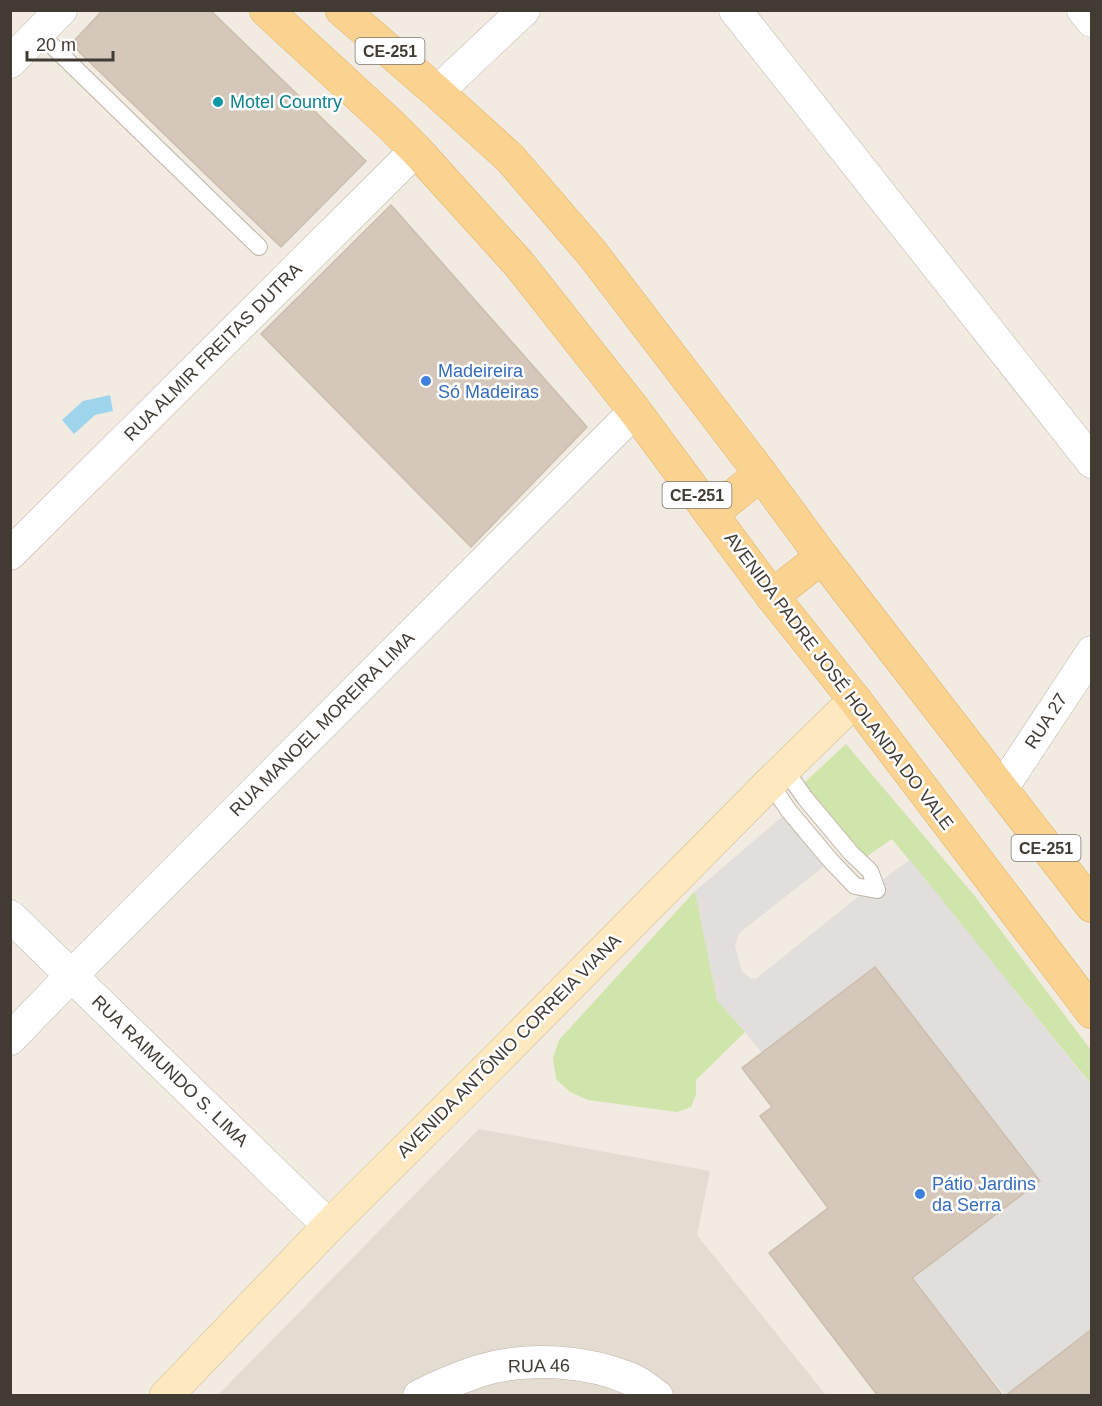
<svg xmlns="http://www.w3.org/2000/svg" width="1102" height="1406" viewBox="0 0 1102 1406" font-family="Helvetica,sans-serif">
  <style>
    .residential { fill: #e4dcd1 }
    .green { fill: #d0e5ab }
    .parking { fill: #e1dedb }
    .water { fill: #9fd4ed }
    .building { fill: #d5c8bb; stroke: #ccbdac; stroke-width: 1.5 }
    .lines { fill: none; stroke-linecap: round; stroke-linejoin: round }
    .lane-casing { stroke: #bfb5a8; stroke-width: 18 }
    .street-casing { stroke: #bfb5a8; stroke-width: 33 }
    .secondary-casing { stroke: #d0ba93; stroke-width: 34 }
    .primary-casing { stroke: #dfae62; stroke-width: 34 }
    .lane { stroke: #fff; stroke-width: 16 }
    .street { stroke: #fff; stroke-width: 32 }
    .secondary { stroke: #fde8c0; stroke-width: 33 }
    .primary { stroke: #fbd391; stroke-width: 33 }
    .culture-dot { fill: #0f9aa8; stroke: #fff; stroke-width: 2 }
    .shop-dot { fill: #3f7fe0; stroke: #fff; stroke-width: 2 }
    .labels { text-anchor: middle; stroke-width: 5; stroke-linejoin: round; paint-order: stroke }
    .shield { fill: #fff; stroke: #7b7670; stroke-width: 1.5 }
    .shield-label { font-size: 16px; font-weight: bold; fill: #423b33 }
    .culture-label { font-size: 18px; fill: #0d838f; stroke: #fff; text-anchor: start }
    .street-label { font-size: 18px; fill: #423b33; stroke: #fff }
    .shop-label { font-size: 18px; fill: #366cbe; stroke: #fff; text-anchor: start }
  </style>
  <rect width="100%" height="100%" fill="#f1ebe2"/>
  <path class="residential" d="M479,1129L710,1171L697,1235L826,1395L217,1396Z"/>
  <g class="green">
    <path d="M846,744L974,895L1091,1050V1084L892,839L866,857L804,783Z"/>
    <path d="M695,891L717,1000L745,1032L696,1080V1094L691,1107L677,1112L588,1100L570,1092L556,1079L553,1058L559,1040Z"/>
  </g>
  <path class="parking" d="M789,811L831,861L739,933L735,946L742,971L751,979L757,978L854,900L910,860L1091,1085V1329L1005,1395L912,1278L1040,1180L875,967L762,1053L745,1032L717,1000L695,891Z"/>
  <path class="water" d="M110,395L113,411L95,415L74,434L62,420L83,401Z"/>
  <g class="building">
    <path d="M103,10H210L366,161L281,247L71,44Z"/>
    <path d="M391,205L587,427L471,547L261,334Z"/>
    <path d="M875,967L1040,1181L912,1278L1003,1396H878L769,1253L828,1208L760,1116L772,1107L742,1068Z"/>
    <path d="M1092,1329V1395L1005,1396Z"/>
  </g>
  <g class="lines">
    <defs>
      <g id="lane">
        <path d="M39,33L259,247"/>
        <path d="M770,783L789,811L831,861L855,886L877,890L870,871L851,853L805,798L784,768"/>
      </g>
      <g id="street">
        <path d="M735,10L1092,462"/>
        <path d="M1083,10L1092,21"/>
        <path d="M10,62L61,10"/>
        <path d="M437,92L524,10"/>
        <path d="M10,554L416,150"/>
        <path d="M1001,790L1092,652"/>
        <path d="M10,916L329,1226"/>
        <path d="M10,1039L72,975L635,411"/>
        <path d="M419,1396C439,1386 458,1378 479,1371C528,1356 587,1360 633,1380C642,1384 649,1391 657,1396"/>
      </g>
      <path id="secondary" d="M166,1396L329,1226L494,1062L770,783L855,700"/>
      <g id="primary">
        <path d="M266,10L390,124L416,150L519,264L635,411L772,596L855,700L1092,1012"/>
        <path d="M342,10L437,92L510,158L591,252L761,474L822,557L1092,906"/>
        <path d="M711,514L761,474"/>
        <path d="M772,596L822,557"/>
      </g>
    </defs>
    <use href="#lane" class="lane-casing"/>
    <use href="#street" class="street-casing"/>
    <use href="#secondary" class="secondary-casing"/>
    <use href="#primary" class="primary-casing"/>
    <use href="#lane" class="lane"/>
    <use href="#street" class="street"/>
    <use href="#secondary" class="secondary"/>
    <use href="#primary" class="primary"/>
  </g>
  <circle class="culture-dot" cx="218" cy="102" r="6"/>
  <g class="shop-dot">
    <circle cx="426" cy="381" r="6"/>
    <circle cx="920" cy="1194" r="6"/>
  </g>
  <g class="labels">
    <g class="shield">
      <rect x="355.5" y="38" width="69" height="26" rx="4.5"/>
      <rect x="662.5" y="482" width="69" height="26" rx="4.5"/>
      <rect x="1011.5" y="835" width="69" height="26" rx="4.5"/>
    </g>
    <g class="shield-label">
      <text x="390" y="57">CE-251</text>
      <text x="697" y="501">CE-251</text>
      <text x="1046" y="854">CE-251</text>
    </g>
    <g class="culture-label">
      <text x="230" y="108">Motel Country</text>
    </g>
    <g class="street-label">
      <text transform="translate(213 352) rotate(-45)" y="6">RUA ALMIR FREITAS DUTRA</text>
      <text transform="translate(839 681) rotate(53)" y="6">AVENIDA PADRE JOSÉ HOLANDA DO VALE</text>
      <text transform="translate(1046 721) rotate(-57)" y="6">RUA 27</text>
      <text transform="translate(322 724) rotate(-45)" y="6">RUA MANOEL MOREIRA LIMA</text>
      <text transform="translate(509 1046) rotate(-45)" y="6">AVENIDA ANTÔNIO CORREIA VIANA</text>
      <text transform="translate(170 1071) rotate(44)" y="6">RUA RAIMUNDO S. LIMA</text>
      <text transform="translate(539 1366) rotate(-1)" y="6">RUA 46</text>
    </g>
    <g class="shop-label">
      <text x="438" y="377">Madeireira<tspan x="438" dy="21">Só Madeiras</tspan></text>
      <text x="932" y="1190">Pátio Jardins<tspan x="932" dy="21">da Serra</tspan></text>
    </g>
  </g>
  <rect width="1102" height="1406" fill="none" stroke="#423b33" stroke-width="24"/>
  <path d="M27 51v9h86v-9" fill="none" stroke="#423b33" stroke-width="3"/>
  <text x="36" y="51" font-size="18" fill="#423b33" stroke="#ffffff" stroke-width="4.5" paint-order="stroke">20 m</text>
</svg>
